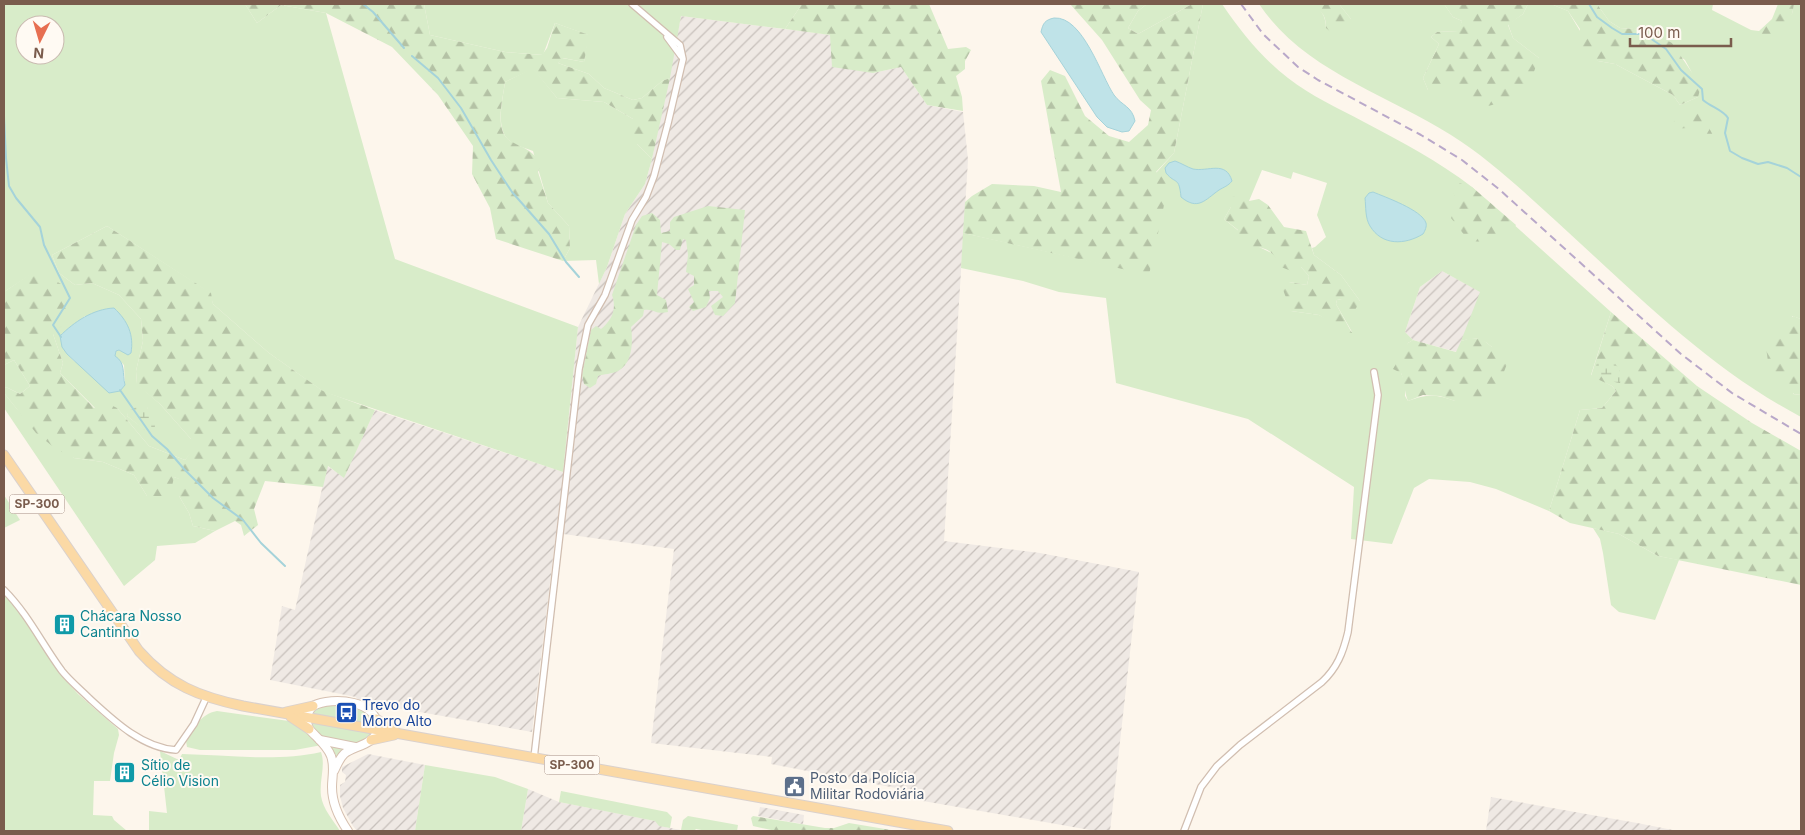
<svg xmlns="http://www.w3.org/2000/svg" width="1805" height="835" viewBox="0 0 1805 835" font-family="Inter,sans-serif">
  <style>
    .industrial { fill: url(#industrial-furrows) }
    .green { fill: #d8ecc9; fill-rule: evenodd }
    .forest { fill: url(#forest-firs) }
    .wetland { fill: url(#wetland-marsh) }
    .water { fill: #bfe3e8; stroke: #a5d3da }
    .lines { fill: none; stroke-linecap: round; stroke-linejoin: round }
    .stream { stroke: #a5d3da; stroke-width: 2 }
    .street-casing { stroke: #d1beb0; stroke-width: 8 }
    .secondary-casing { stroke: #d6c0b0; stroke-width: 10 }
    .primary-casing { stroke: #dad1cd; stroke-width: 11 }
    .street { stroke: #fff; stroke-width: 5.5 }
    .secondary { stroke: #fff; stroke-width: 8 }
    .primary { stroke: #fbd9a5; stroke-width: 9 }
    .rail { stroke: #b9a8c9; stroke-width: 2; stroke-dasharray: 8 5; stroke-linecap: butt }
    .labels { text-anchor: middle; stroke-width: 4; stroke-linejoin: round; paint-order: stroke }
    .shield { fill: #fffaf3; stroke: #a28b7f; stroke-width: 1 }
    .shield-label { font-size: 12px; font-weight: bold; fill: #7a5c4d }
    .culture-label { font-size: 14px; fill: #0d838f; stroke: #fffaf3; text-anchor: start }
    .transit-label { font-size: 14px; fill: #164399; stroke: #fffaf3; text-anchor: start }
    .service-label { font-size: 14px; fill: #4e5e75; stroke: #fffaf3; text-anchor: start }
  </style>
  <defs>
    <pattern id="industrial-furrows" width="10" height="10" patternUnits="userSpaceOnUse" patternTransform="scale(1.25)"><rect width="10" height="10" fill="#efe9e4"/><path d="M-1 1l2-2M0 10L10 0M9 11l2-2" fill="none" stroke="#c7c0bb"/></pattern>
    <pattern id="forest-firs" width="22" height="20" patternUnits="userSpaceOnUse" patternTransform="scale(1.25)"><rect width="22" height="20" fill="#d8ecc9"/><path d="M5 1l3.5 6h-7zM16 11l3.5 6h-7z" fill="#b4c2a5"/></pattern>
    <pattern id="wetland-marsh" width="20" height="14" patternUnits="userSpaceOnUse" patternTransform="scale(1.25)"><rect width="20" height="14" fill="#d8ecc9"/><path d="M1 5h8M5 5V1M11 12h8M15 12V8" fill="none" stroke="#b4c2a5"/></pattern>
  </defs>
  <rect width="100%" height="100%" fill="#fdf6ec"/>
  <g class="industrial">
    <path d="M681,16L831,35L873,73L901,67L927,105L963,112L968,160L944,541L1040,553L1139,572L1110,831H1096L900,797L901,789L771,764L772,757L651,743L674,549L556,533L532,732L358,701L356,697L270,680L282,606L295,610L327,466L344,477L375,410L563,472L578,327L607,267L625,214L645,184L652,159Z"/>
    <path d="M1442,271L1481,292L1457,352L1413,340L1405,332L1420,287Z"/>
    <path d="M368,754L425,765L415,831H357L353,826L343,808L340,796V785L345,782L346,775L342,772V767Z"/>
    <path d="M528,789L559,802L656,821L660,826L686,831H521Z"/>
    <path d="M1491,797L1637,823L1678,831H1486Z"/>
    <path d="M760,807L804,815L803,824L758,816Z"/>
  </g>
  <g class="green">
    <path d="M4,4H245L257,23L281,5L326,13L395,259L578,327L563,472L324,392L269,353L213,304L210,293L107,226L52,255L59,273L75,285L92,283L119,295L141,319L143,341L136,371L137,384L160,404L191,439L192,452L185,460L149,446L117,408H95L60,373L63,363L53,334L36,271L4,292ZM25,25H55V55H25ZM85,316L127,354L119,350L116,351L115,356L124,365L125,385L74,361L67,354L60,336ZM147,407L152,435L127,416C130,406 139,408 147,407Z"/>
    <path d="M424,4H802L785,29L681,16L670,78L662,81L642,98L633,100L604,88L589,74L558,63L562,58L584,62L588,35L555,23L543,55L505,52L430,35Z"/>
    <path d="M1147,4H1192L1138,34L1128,28L1138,11Z"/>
    <path d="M1203,4H1222C1241,32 1261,57 1288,78C1311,96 1338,108 1364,122C1402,142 1438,161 1472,187L1611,312L1591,375L1612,386L1616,391L1602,408L1580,410L1549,511L1496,489L1470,482L1429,479L1414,488L1392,544L1351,539L1354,487L1248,419L1116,383L1106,298L1059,292L1023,281L961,268L963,233L1149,274L1156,173L1174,153ZM1262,170L1291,179L1293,172L1327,183L1317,215L1326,237L1315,247L1312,248L1314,255L1341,275L1360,301L1342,299L1337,300L1336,304L1352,332L1319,315L1291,311L1289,282L1307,285L1309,276L1301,267L1257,246L1224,219L1231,207L1249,201ZM1442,271L1480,292L1461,341C1475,337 1480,337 1492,347L1455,401C1436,394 1427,394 1408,401L1405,396V382L1401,373L1408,343L1413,340L1405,332L1420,287Z"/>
    <path d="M1259,4C1269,4 1302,1 1310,4C1321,7 1326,17 1326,28L1351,19L1339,4H1444L1453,17L1462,21L1459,31L1437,32L1431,37L1439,44L1423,78L1428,90L1457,78L1539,58L1513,38L1508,24L1523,14L1528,4H1551L1568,11L1598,61L1615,64L1673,95L1680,105L1698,97L1691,71L1685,60L1647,30L1620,28L1609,21L1597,4H1713L1712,10L1751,30L1759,31V35L1792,14L1794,4H1801V319L1792,316L1793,394L1801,395V417C1708,368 1633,291 1556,221C1522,190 1489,159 1451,135C1385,93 1304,71 1259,4Z"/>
    <path d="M533,68L557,98L604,102L633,119L637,144L652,159L645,184L625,214L607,267L599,284L596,260L563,261L570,248L569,226L548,203L533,151C526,148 517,146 511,142C494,131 503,99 505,82Z"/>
    <path d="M14,360L30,386L20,394L6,387L4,388V365Z"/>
    <path d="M4,393L17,409L74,458L103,462L134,475L147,496L174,477L180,479L179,496L189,513L193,526L215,531L195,543L157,546L155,560L124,586L4,408Z"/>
    <path d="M4,495L20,520L4,528Z"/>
    <path d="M1593,528L1619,534L1658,556L1679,560L1655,620L1619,612L1611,605L1603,553L1600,539Z"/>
    <path d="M4,594L19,610L59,673L78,694L118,729L119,735L114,753L110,781H94L93,815L112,816L114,820L127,831H4Z"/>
    <path d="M328,703L359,707L372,717L374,728L371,736L335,763L309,724C312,708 313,709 328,703Z"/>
    <path d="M217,711L289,721L296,723L322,745L295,750H200L187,747L186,741C194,728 200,714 217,711Z"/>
    <path d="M160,751L179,760L182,754C228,755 277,762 321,752C326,766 319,780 321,796C323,809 333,820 340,831H149V811L167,813Z"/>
    <path d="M425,765L495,777L528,789L521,831H415Z"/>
    <path d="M561,791L667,812L672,817L670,828L659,826L655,821L559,802Z"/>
    <path d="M688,816L738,825L737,831H707L696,829L694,831L681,830L683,820Z"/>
  </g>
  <g class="forest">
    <path d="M245,4H424L430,35L505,52L542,55L547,48L555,23L589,35L584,62L563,58L558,63L589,74L604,88L633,100L642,98L662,81L670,78L652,159L637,144L631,142L633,119L604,102L557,98L533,69L505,82C503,99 493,133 512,142C526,149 531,150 541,163L538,172L548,203L569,226L570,248L563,261L496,239L490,208L472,174L473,146L438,95L392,47L326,13L281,5L257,23Z"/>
    <path d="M802,4H929L948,49L966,47L971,50L965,61V69L956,76L962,97L963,111L927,105L901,67L873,73L832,67L830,35L785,29Z"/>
    <path d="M1070,4H1147L1138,11L1128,28L1138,34L1192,4H1203L1174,153L1156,172L1169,182L1149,275L963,233L965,202L972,196L992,184L1034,186L1061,192L1041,81L1050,70L1065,76L1085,116L1109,136L1129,142L1148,125L1151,110L1140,100L1102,40Z"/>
    <path d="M1311,4H1339L1351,19L1348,27L1338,33H1332L1326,28C1326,13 1321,12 1311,4Z"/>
    <path d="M1444,4H1528L1523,14L1508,25L1513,38L1539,58L1532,77L1504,102L1484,107L1472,105L1460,98L1457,79C1448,87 1440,93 1428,90L1423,78L1439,44L1431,37L1437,32L1458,31L1462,21L1453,17Z"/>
    <path d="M1551,4H1597L1609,21L1620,28L1647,30L1672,43L1701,86L1698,97L1680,105L1673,95L1615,64L1598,61L1588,55L1578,40L1580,29L1568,11Z"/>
    <path d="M1778,4H1794C1791,23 1787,27 1771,37L1759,35V31L1772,19Z"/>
    <path d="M1694,108L1708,126L1715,139L1712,145L1688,128L1672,129L1674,121L1678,120L1681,114Z"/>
    <path d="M1459,183L1472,187L1516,225C1506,244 1488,242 1469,241L1451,218L1458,202L1451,188Z"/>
    <path d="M1245,194L1249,201L1259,199L1268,205L1284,227L1306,231L1314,255L1341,275L1360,301L1355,310L1350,311L1342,299L1337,300L1336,304L1352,333L1344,332L1319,315L1291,311L1282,287L1289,282L1307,285L1309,276L1301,267L1294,272L1281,267C1272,245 1257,245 1237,249L1234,240L1238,230L1224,219L1231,207L1232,197Z"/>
    <path d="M708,206L745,210L735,303L723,316L715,315L711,306L723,297L718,291H709L710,298L706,307L693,311L689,307L694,302L688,289L694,285V276L686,272L688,255L686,240L683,239L680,250H676L669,244L662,242L657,295L666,300L668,312C656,315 653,308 644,310L643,316L631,327C633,341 633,363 618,371C612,374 604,374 598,376L596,384L590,388L584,384L582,375L591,330L596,326L601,329C612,320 617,309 612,295L636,225L642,216L652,213L660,220L661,233L670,231V222L674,217Z"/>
    <path d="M107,226L211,293L213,304L269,353L323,391L375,410L344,478L328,466L323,487L265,481L254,509L258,525L244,536L241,525L235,521L215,531L193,526L189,513L179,496V479L174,477L170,496H147L134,475L103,462L74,458L56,449L36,433L4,393V388L6,387L20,394L30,386L14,360L4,365V292L36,270L61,284L77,311L53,334L63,363L60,373L94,408L105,402L117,408L149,446L185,460L191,452V439L160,404L137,385L136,371L143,341L141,319L119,295L92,283L75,285L59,273L52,255Z"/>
    <path d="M1611,312L1697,386L1752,423L1801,451V585L1658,556L1619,534L1570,523L1549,511L1580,410L1602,408L1616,391L1612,386L1591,376Z"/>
    <path d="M1793,316L1801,319V395L1794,394L1770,376L1766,347Z"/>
    <path d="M1471,338L1482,339L1492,347L1505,352L1507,364L1494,397L1455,401L1440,396L1423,395L1408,401C1404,392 1405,382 1401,373L1393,369L1408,343L1413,340L1456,352L1461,341Z"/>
    <path d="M753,816L825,828H834L849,823L897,831H776L753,826L751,818Z"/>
  </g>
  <g class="wetland">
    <path d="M1599,360L1614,364L1619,368L1621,380L1620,383C1610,382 1588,373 1599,360Z"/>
    <path d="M142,404H146L150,415L155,421V426L152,436L127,416L128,411Z"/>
  </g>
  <g class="water">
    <path d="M1054,18C1083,16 1101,76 1114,95C1122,106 1132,106 1135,121L1129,131L1122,132L1107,127L1097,117L1041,32C1043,23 1045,20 1054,18Z"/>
    <path d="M1175,161C1181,163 1187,167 1193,169C1208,172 1226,160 1232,181C1228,186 1224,187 1219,190C1205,200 1198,211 1181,197C1179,176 1176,185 1166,173L1165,168L1169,163Z"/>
    <path d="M1373,192C1385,197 1422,210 1426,223C1427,226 1425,231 1423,234C1405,245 1382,246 1370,226C1365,218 1366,207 1365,198L1369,193Z"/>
    <path d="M114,308C128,321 134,335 131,353L128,355L119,350L116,351L115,356C126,363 122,373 125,385L120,391L109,393L67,354L62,347L60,336C74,322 93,309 114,308Z"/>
  </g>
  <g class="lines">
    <g class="stream">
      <path d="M363,4L373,12L404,48"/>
      <path d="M1589,4L1597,17L1612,28L1622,34H1644L1666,49L1681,70L1702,89L1703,100C1711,107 1723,110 1728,118L1725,133L1730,151L1742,158L1758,164L1768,162L1787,168L1801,177"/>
      <path d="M412,56L438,78L461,108L491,160L512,192L549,234L566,262L579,277"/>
      <path d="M4,116L6,158L9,186L16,198L40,227L44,245L70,298L53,325L61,337"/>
      <path d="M120,390L152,436L167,449L184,469L213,498L243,520L261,543L285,566"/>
    </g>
    <defs>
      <g id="street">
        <path d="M667,37L681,56"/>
        <path d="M4,590C28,614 42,644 62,671C70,681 80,689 89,698C113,720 142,748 176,750L194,724L206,698"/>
        <path d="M534,758L579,369L588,325L605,295L632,220L646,197L654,176L668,123L683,59L680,45L632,4"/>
        <path d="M1184,831L1201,787L1217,766L1240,745L1322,682C1337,668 1343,653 1348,632L1378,395L1374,372"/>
      </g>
      <g id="secondary">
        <path d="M320,740L355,747"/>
        <path d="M334,771C337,765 339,759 344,754C353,746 375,745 377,730C381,700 332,696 313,706C307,712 305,720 309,729C316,737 327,745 331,756C335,766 332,777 332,787C332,804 339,818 348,831"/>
      </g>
      <g id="primary">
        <path d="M4,455L139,651C169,685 200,697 243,706L948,831"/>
        <path d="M286,712L313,706"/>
        <path d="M291,717L309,729"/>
        <path d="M376,719L395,731"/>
        <path d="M371,740L394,735"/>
      </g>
    </defs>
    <use href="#street" class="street-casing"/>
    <use href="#secondary" class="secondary-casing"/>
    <use href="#primary" class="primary-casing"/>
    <use href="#street" class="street"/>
    <use href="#secondary" class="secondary"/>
    <use href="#primary" class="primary"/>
    <path class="rail" d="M1241,4L1263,34L1298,67L1318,80L1421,135L1462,160L1500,190L1681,354L1732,393L1801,434"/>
  </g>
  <defs>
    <symbol id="building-square" viewBox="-11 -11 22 22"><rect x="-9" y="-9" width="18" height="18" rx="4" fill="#0f9aa8" stroke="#fffaf3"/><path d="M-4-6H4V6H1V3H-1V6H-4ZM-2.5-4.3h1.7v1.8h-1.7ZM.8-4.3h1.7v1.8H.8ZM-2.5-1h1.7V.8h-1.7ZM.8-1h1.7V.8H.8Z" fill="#fff"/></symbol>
    <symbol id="bus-square" viewBox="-11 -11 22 22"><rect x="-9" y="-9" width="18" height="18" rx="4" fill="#1a4fb4" stroke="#fffaf3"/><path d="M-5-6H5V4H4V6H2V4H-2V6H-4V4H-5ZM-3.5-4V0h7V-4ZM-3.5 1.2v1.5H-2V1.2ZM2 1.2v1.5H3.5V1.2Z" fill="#fff"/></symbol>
    <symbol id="civic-square" viewBox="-11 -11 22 22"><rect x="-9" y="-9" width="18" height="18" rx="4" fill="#5c6f8a" stroke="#fffaf3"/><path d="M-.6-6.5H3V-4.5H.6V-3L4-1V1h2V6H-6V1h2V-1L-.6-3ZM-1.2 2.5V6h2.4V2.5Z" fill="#fff"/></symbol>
  </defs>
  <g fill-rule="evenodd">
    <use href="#building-square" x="52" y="612" width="25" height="25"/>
    <use href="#bus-square" x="334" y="700" width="25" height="25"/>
    <use href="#building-square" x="112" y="760" width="25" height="25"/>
    <use href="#civic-square" x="782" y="774" width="25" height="25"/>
  </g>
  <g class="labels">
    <g class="shield">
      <rect x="9.5" y="494.5" width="55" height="19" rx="4"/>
      <rect x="544.5" y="755.5" width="55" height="19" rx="4"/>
    </g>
    <g class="shield-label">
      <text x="37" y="508">SP-300</text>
      <text x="572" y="769">SP-300</text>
    </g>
    <g class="culture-label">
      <text x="80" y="621">Chácara Nosso<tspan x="80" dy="16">Cantinho</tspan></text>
      <text x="141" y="770">Sítio de<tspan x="141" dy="16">Célio Vision</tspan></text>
    </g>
    <g class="transit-label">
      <text x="362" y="710">Trevo do<tspan x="362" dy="16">Morro Alto</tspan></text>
    </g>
    <g class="service-label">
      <text x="810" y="783">Posto da Polícia<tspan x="810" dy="16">Militar Rodoviária</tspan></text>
    </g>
  </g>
  <rect width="1805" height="835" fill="none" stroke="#7a5c4d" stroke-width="10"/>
  <g transform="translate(40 40) rotate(185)"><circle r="24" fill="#fffaf3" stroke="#cabbb1"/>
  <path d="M0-4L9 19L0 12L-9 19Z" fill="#e76f51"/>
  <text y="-8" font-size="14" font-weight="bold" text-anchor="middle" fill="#7a5c4d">N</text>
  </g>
  <path d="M1630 38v8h101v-8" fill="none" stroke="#7a5c4d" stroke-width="2.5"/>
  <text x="1638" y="38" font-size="15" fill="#7a5c4d" stroke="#fffaf3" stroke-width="4" paint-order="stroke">100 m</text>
</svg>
